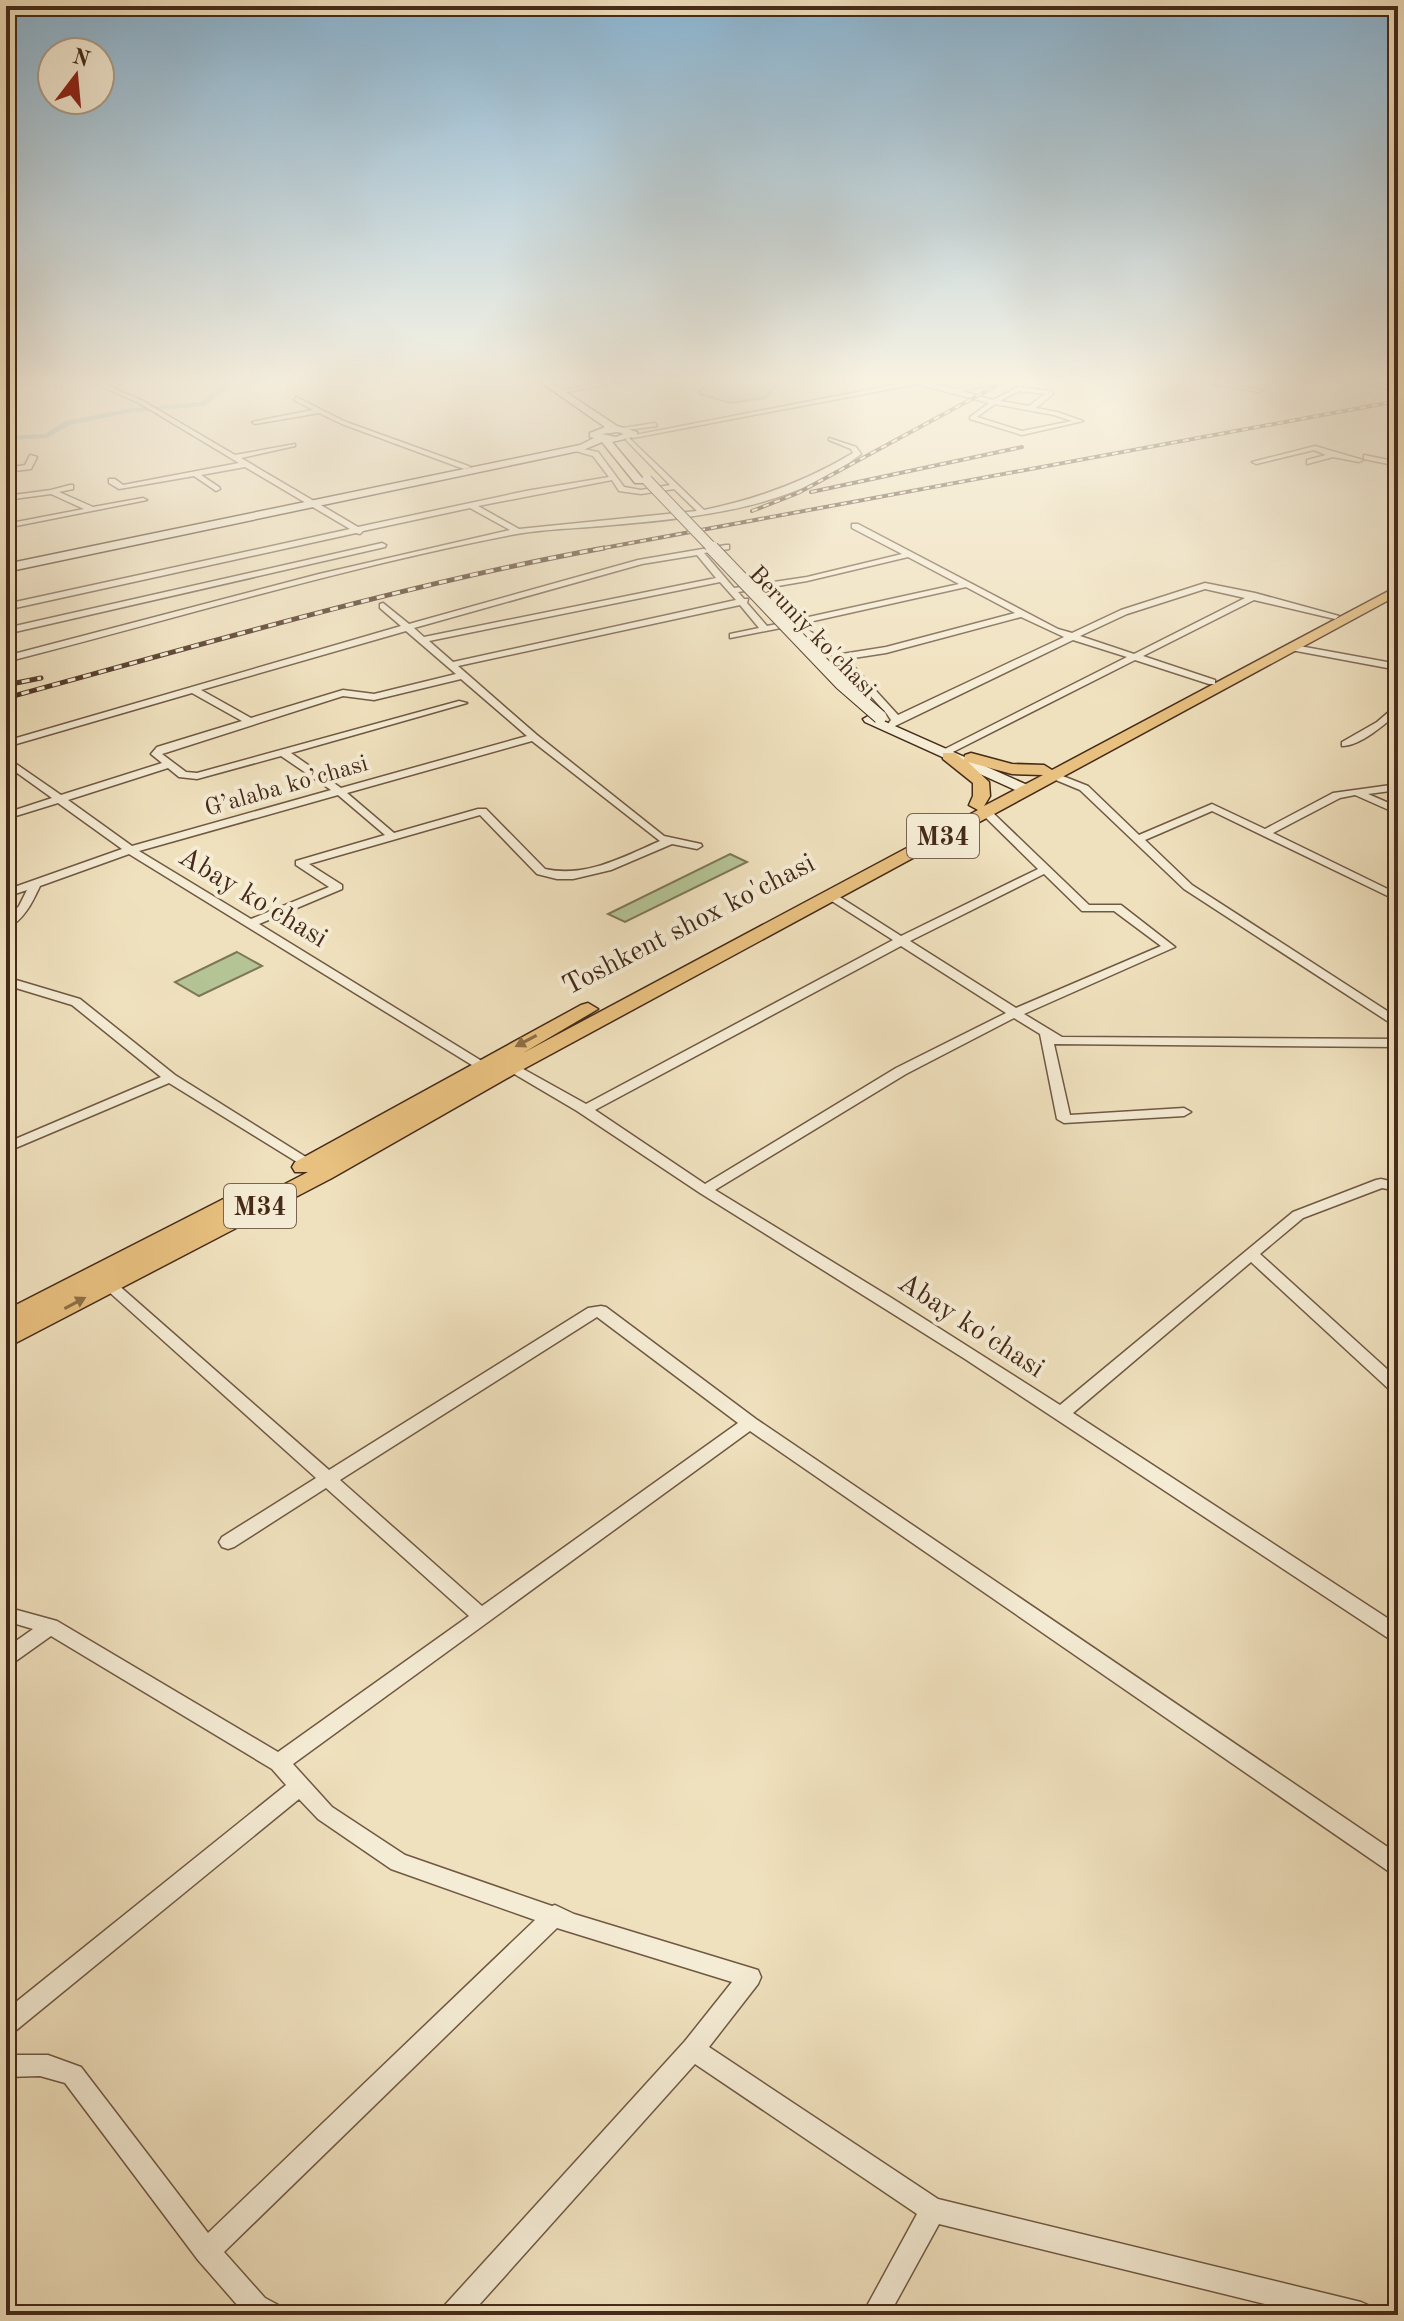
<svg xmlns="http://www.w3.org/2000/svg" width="1404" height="2321" viewBox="0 0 1404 2321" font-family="'Old Standard TT',serif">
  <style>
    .green { fill: #b5c495; stroke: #7d7757; stroke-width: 2 }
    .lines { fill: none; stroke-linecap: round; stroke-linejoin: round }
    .canal { fill: #9dbbba; fill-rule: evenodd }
    .street-casing { stroke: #705842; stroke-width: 3 }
    .secondary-casing { stroke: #452a19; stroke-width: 3 }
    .primary-casing { stroke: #452a19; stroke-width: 3 }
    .street { fill: #f5ecd5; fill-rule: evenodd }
    .secondary { fill: #f5ecd5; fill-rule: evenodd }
    .primary { fill: #e8c07f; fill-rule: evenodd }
    .rail-far1-casing { stroke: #452a19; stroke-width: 4 }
    .rail-casing { stroke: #452a19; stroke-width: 5 }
    .rail-far1 { stroke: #f5ecd5; stroke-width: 2; stroke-dasharray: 6; stroke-linecap: butt }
    .rail { stroke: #f5ecd5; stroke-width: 3; stroke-dasharray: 8; stroke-linecap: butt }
    .secondary-bridge-far1-casing { stroke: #452a19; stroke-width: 12; stroke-linecap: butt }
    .secondary-bridge-casing { stroke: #452a19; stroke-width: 15; stroke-linecap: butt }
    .secondary-bridge-far1 { stroke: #f5ecd5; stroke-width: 10 }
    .secondary-bridge { stroke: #f5ecd5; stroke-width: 13 }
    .oneway { fill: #8e6e47 }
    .labels { text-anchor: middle; stroke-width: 8; stroke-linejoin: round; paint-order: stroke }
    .far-street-label { font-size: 24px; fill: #452a19; stroke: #f5ecd5 }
    .shield { fill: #f5ecd5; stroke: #7a6451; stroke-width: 2 }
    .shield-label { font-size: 26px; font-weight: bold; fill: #452a19 }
    .street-label { font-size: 28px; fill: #452a19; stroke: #f5ecd5 }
  </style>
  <rect width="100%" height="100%" fill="#f0e1be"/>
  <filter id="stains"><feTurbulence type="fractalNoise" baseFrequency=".0025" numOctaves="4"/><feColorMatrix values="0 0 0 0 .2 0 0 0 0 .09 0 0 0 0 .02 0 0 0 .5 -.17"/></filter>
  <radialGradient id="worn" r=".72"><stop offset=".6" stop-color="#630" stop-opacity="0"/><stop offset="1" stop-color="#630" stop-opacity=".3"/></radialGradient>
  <g class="green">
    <path d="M710,381H781L765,398L731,403L701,395L699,392Z"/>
    <path d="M730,854L747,862L625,922L608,914Z"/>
    <path d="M237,952L262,966L199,996L175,982Z"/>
  </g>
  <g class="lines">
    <path class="canal" d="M228,381H236L205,406L127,413L70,425L47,438L6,440V436L45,434L65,421L127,409L200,402Z"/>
    <defs>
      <g id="street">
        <path d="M40,381L37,383L6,386V382Z"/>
        <path d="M54,381H60L61,387H57Z"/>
        <path d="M89,381H97L143,401L235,455L295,444V446L241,458L358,527L526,491L609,477L593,456L572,450L574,447L598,452L624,487L641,490L670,485L626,440L628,437L704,510C758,499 806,481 853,453L851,449L829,440V438L856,447L861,454C786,513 680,519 589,527C563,529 537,530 511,535C341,568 174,619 6,662V656L319,574L510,530L470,508L363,531L360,534L356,533L6,610V604L350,529L245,467L201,475L219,487L220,489L216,491L194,476L119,489L109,483V479H115L123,485L239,463L139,403ZM612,480L619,491L641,494L674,489L697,511L519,529L478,506Z"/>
        <path d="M613,381H626L561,393L558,391Z"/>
        <path d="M914,381H925L953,389L998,381V383L961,391L993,400L1018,387L1051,391L1053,394L1036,408L1057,412L1083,421L1022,435L970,419V417L989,403L917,384L633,438L630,436ZM1019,391L1045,394L1029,406L1000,401ZM995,404L1054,415L1072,421L1022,431L977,417Z"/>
        <path d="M1197,381H1210L1262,390L1259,392Z"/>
        <path d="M1351,381H1363L1398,387V391Z"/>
        <path d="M296,397L346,422L471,467L464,469L342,424L319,413L255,424L252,422L313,410L294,400Z"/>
        <path d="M655,423L657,426L619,431L616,429Z"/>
        <path d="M1315,446L1363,460L1359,462L1333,457L1307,464V460L1326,455L1314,450L1256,464L1252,462Z"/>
        <path d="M30,455L37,457L31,469L6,472V468L25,465Z"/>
        <path d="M1364,455L1398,462V466L1364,459Z"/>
        <path d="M70,485H73V489L59,492L93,507L143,498L147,500L6,528V524L84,509L51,494L6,500V496L51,490Z"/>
        <path d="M852,524H858L1058,629L1072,633L1121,610L1205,583L1255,593L1339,616L1335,619L1254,600L1143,656L1215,680V684H1209L1135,660L943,757L938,754L939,752L1127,657L1073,640L893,727L888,724L891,720L887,714L837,659L791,626L730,638V634L759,628L740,605L458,666L537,735L664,836L701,844L702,846L697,849L672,844L611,870L573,879H557L537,874L480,815L309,864L342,885V889L259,924L485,1063L487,1066L480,1070L129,854L40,886C32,903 24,920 6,929V919L19,906L27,890L6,897V890L122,849L58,803L6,819V813L52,798L6,765V757L61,795L162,763L151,754L157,747L242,721L192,693L6,747V741L401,626L380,608V604L383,603L409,624L638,560L726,545H729V549L704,553L734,588L807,577L902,554L852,528ZM697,555L716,578L424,637L414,628L642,564ZM908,557L959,584L795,620L766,588L807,581ZM720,582L736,600L453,662L429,641ZM966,587L1015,613L886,647L842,654L800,624ZM758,589L787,622L767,626L747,603L748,599H744L738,592ZM1205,589L1245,598L1134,654L1080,636L1127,614ZM1021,617L1064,637L898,715L847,659L886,653ZM406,631L456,674L374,694L343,690L251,718L201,690ZM461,679L527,736L341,788L291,753L467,703L459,701L197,773L186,772L162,754L343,696L374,700ZM532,741L660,841C623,857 586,878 545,869L486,809H478L394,833L347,793ZM281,756L331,790L132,846L68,800L168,768L179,777L197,779ZM338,795L385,835L296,861V865L329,887L251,919L139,851Z"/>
        <path d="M382,543L386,545L385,547L6,634V628Z"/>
        <path d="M1294,645L1398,664V670L1291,650V646Z"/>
        <path d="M1398,704V712C1386,724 1360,746 1342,746V742L1377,722Z"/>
        <path d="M1055,773L1088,786L1139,835L1212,804L1265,829L1333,793L1398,784V790L1368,794L1398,807V814L1355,795L1340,798L1273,833L1398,894V901L1212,811L1145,840L1192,885L1398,1018V1028L1184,889L1080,790L1051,778L1050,776Z"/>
        <path d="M987,810L991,811L1089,905H1121L1175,947L1024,1014L1062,1037L1398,1039V1047L1054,1044L1070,1115L1184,1108L1191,1112L1184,1116L1064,1123L1057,1119L1040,1034L1014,1018L906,1074L715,1190L890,1297L1060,1405L1293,1212L1376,1180L1381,1179L1398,1183V1191L1382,1188L1303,1218L1260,1254L1398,1379V1394L1392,1392L1251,1262L1073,1413L1398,1625V1642L1391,1640L965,1359L700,1193L577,1111L504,1068L506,1065H516L586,1104L893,940L827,898V894H835L901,936L1038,869L983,815L982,813ZM1044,874L1082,911H1114L1161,946L1016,1008L910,941ZM901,946L1006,1013L896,1068L705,1184L595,1110Z"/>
        <path d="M6,977L80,999L175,1075L317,1164L315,1167H305L169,1083L6,1152V1143L161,1077L72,1005L6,985Z"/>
        <path d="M103,1274L108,1276L329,1470L588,1308L601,1306L606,1307L756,1419L1398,1854V1875L1391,1873L750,1431L293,1764L332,1807L405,1855L552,1906L555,1905L574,1914L758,1970L761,1977L758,1984L709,2047L938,2199L1361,2302L1370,2306L1374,2315H1310L939,2224L889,2315H862L917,2214L695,2064L470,2315H440L444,2306L685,2041L732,1982L557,1928L224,2252L265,2298L280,2306L284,2315H246L198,2260L65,2083L40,2076L6,2077V2055H48L81,2067L208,2233L535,1920L391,1869L318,1819L299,1799L14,2032L6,2035V2010L286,1785L272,1769L51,1636L13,1663L6,1666V1648L33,1629L6,1621V1607L57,1621L278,1752L469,1616L326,1488L234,1547L228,1549L222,1547L219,1542L222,1537L316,1478L98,1282L95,1279L98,1276ZM597,1317L738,1423L482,1606L340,1480Z"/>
      </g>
      <g id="secondary">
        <path d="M539,381H549L617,426L637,432V436L612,442L643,479V483H635L602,442L583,450L6,572V564L580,445L594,438L590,437V433L605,427ZM618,432L624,434L616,437L602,434Z"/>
        <path d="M870,715L1032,787L1034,790L1027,794L1022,793L865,722L863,719Z"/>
      </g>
      <path id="primary" d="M1398,586V595L518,1072L332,1178L6,1348V1330L12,1327L6,1328V1310L243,1189H259L260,1197L308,1172H295L292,1167L295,1162L581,1005L588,1003L598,1009L523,1053L978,810L969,805L973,796V783L943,759V753H955L964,760L965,755L971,753L1012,764L1044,765L1052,770ZM968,762L1012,774L1043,775L984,806L990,796L989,782Z"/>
    </defs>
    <use href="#street" class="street-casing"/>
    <use href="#secondary" class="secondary-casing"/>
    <use href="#primary" class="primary-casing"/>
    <use href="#street" class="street"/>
    <use href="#secondary" class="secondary"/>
    <use href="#primary" class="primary"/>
    <defs>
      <g id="rail-far1">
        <path d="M811,492L1022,447"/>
        <path d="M752,511L798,493L1005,381"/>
        <path d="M593,550L1398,401"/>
      </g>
      <g id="rail">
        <path d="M6,685L41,678"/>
        <path d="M6,698C204,644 402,585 604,548"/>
      </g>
    </defs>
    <use href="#rail-far1" class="rail-far1-casing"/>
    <use href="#rail" class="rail-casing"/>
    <use href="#rail-far1" class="rail-far1"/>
    <use href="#rail" class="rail"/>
    <defs>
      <path id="secondary-bridge-far1" d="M647,480L714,550"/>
      <path id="secondary-bridge" d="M712,548L841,683L880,717"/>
    </defs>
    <use href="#secondary-bridge-far1" class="secondary-bridge-far1-casing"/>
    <use href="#secondary-bridge" class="secondary-bridge-casing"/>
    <use href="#secondary-bridge-far1" class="secondary-bridge-far1"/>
    <use href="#secondary-bridge" class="secondary-bridge"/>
  </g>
  <defs><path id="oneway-solid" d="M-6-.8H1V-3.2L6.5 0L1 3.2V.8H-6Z" transform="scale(2)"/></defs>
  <g class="oneway">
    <use href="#oneway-solid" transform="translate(526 1041) rotate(152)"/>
    <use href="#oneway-solid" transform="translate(75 1303) rotate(-28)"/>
  </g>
  <linearGradient id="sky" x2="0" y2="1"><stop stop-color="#8ab7d6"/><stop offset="0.54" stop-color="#f8f2e2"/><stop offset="1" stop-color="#f8f2e2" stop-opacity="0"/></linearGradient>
  <rect width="1404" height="706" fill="url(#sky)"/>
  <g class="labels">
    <g class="far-street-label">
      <text transform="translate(813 631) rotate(46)" y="8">Beruniy ko'chasi</text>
      <text transform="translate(286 785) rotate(-16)" y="8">G’alaba ko’chasi</text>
    </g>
    <g class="shield">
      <rect x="907" y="814" width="72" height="44" rx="6"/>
      <rect x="224" y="1184" width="72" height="44" rx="6"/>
    </g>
    <g class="shield-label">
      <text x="943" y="845">M34</text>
      <text x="260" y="1215">M34</text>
    </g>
    <g class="street-label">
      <text transform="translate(254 896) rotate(31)" y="10">Abay ko'chasi</text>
      <text transform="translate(688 923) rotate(-27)" y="10">Toshkent shox ko'chasi</text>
      <text transform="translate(972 1324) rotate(33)" y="10">Abay ko'chasi</text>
    </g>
  </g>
  <rect width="1404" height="2321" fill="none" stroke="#f0e1be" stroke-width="32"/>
  <rect x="8" y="8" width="1388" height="2305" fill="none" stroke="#452a19" stroke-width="4"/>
  <rect x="16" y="16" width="1372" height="2289" fill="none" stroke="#452a19" stroke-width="2"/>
  <g transform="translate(76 76) rotate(16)"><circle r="38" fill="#f5ecd5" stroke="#af9e8a" stroke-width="2"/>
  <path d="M0-6L14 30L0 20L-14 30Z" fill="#8f2418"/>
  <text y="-12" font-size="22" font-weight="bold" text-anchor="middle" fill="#452a19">N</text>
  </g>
  <rect width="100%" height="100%" filter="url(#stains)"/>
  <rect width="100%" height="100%" fill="url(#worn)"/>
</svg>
